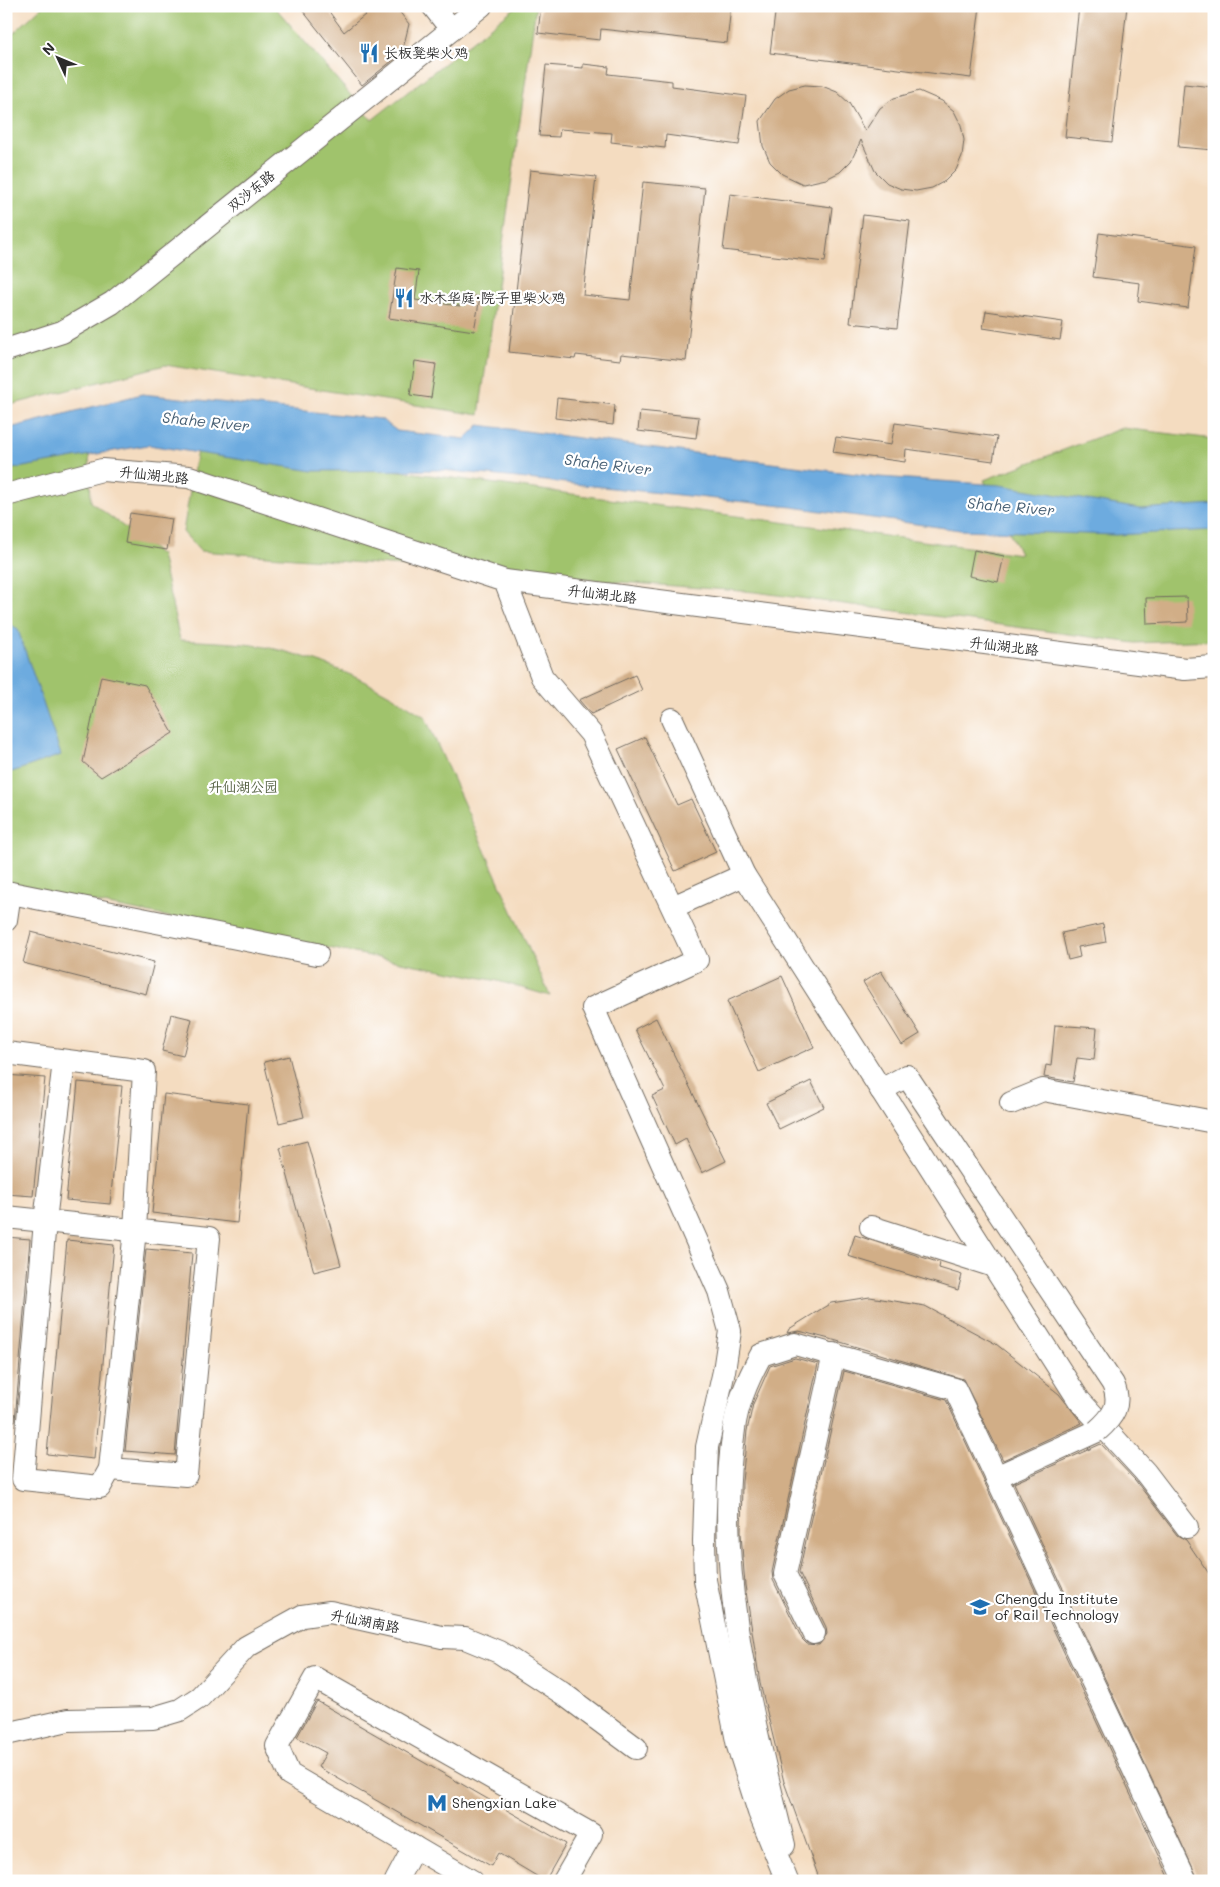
<svg xmlns="http://www.w3.org/2000/svg" width="1220" height="1887" viewBox="0 0 1220 1887" font-family="Mali,'LXGW WenKai TC',sans-serif">
  <style>
    .green { fill: #a0c36c; stroke: #66774c }
    .water { fill: #6dabdf; stroke: #4c6b85 }
    .building { fill: #d1ae87 }
    .lines { fill: none; stroke-linecap: round; stroke-linejoin: round }
    .minor-casing { stroke: #71695f; stroke-width: 24 }
    .minor { stroke: #fff; stroke-width: 22 }
    .minor-bridge-casing { stroke: #71695f; stroke-width: 24; stroke-linecap: butt }
    .minor-bridge { stroke: #fff; stroke-width: 22 }
    .labels { text-anchor: middle; stroke-width: 4.5; stroke-linejoin: round; paint-order: stroke }
    .poi-label { font-size: 14px; fill: #2b2b2b; stroke: #fff; text-anchor: start }
    .street-label { font-size: 14px; fill: #2b2b2b; stroke: #fff }
    .park-label { font-size: 14px; fill: #546042; stroke: #fff }
    .water-label { font-size: 15px; font-style: italic; fill: #455e73; stroke: #fff }
  </style>
  <rect width="100%" height="100%" fill="#fff"/>
  <filter id="ink" filterUnits="userSpaceOnUse"><feTurbulence type="fractalNoise" baseFrequency=".02" numOctaves="2"/><feDisplacementMap in="SourceGraphic" scale="10" xChannelSelector="R" yChannelSelector="G"/><feConvolveMatrix kernelMatrix="1 2 1 2 8 2 1 2 1" color-interpolation-filters="sRGB"/></filter>
  <filter id="wash" filterUnits="userSpaceOnUse"><feTurbulence type="fractalNoise" baseFrequency=".0096" numOctaves="4" result="noise"/><feDisplacementMap in="SourceGraphic" scale="20" xChannelSelector="R" yChannelSelector="G"/><feGaussianBlur stdDeviation="1.12" result="paint"/><feColorMatrix in="noise" values="0 0 0 0 0 0 0 0 0 0 0 0 0 0 0 0 0 1.4 0 .05"/><feComposite in="paint" operator="in"/></filter>
  <g filter="url(#wash)">
    <rect width="100%" height="100%" fill="#f4dcc0"/>
    <g class="green">
      <path d="M43,6H274L372,120L517,6H536L479,415L165,365L6,406V40Z"/>
      <path d="M1122,428L1214,439V640L1135,643L755,592L200,551L183,532L198,444L1020,554L984,480Z"/>
      <path d="M89,454L91,502L161,555L180,640C211,642 245,642 275,649C330,662 379,686 425,717L550,996L498,981L6,885V470Z"/>
    </g>
    <g class="water">
      <path d="M142,394L381,419L397,431L465,439L479,425L879,477L1000,485L1140,509L1214,504V530L1115,535L960,530L792,507L442,470L313,471L148,445L6,470V429Z"/>
      <path d="M6,620L18,630L61,755L6,774Z"/>
    </g>
    <g id="blocks">
      <g class="building">
        <path d="M299,6H325L344,32L376,6H395L409,24L402,53L362,85Z"/>
        <path d="M541,6H731L727,43L601,29L600,40L538,33Z"/>
        <path d="M776,6H980L971,78L770,53Z"/>
        <path d="M1079,6H1127L1112,142L1065,137Z"/>
        <path d="M583,64L609,67L608,74L672,81V86L746,96L739,145L666,135L665,148L611,142L612,133L560,129L559,137L539,136L546,65L583,68Z"/>
        <path d="M1184,84L1214,87V150L1178,147Z"/>
        <path d="M805,85L822,86L837,92L849,103L865,131L880,108L894,98L919,91L942,101L954,111L961,125L964,140L962,156L956,170L945,181L932,188L916,191L901,189L887,183L875,171L861,140L851,161L840,172L826,179L803,184L782,174L770,162L763,146L760,121L775,99L789,89Z"/>
        <path d="M530,170L596,177L583,295L630,300L643,182L705,188L686,361L621,354L620,360L576,355L575,359L509,352Z"/>
        <path d="M730,194L832,207L825,262L723,250Z"/>
        <path d="M863,215L910,221L897,328L850,323Z"/>
        <path d="M1099,233L1196,246L1188,308L1138,301L1140,283L1093,277Z"/>
        <path d="M397,268L419,271L415,300L460,306L462,294L480,297L474,331L389,318Z"/>
        <path d="M986,311L1063,322L1060,340L983,328Z"/>
        <path d="M415,361L436,364L431,398L410,395Z"/>
        <path d="M557,398L615,405L613,425L555,418Z"/>
        <path d="M640,411L699,417L696,438L638,431Z"/>
        <path d="M895,423L997,437L993,461L906,449L905,462L833,452L836,437L891,445Z"/>
        <path d="M130,513L172,519L167,550L125,543Z"/>
        <path d="M974,550L1004,556L998,582L969,576Z"/>
        <path d="M1187,597L1188,622L1147,624L1146,598Z"/>
        <path d="M635,675L642,690L591,714L579,700Z"/>
        <path d="M101,676L145,685L173,733L101,777L83,762Z"/>
        <path d="M645,737L677,805L691,799L716,852L675,871L618,749Z"/>
        <path d="M1103,924L1106,942L1078,947L1080,957L1068,960L1062,933Z"/>
        <path d="M31,932L154,962L146,994L23,963Z"/>
        <path d="M881,971L920,1034L902,1045L863,982Z"/>
        <path d="M782,976L814,1047L759,1072L727,1001Z"/>
        <path d="M171,1014L192,1019L183,1056L162,1051Z"/>
        <path d="M656,1018L726,1161L702,1173L686,1139L675,1145L652,1096L665,1090L635,1029Z"/>
        <path d="M1055,1025L1097,1028L1094,1060L1077,1058L1073,1082L1044,1077L1046,1065L1051,1066Z"/>
        <path d="M289,1056L304,1117L279,1123L264,1062Z"/>
        <path d="M6,1075L45,1078L33,1196L6,1194Z"/>
        <path d="M811,1081L824,1107L779,1129L766,1103Z"/>
        <path d="M78,1082L122,1086L110,1204L66,1200Z"/>
        <path d="M164,1094L248,1104L237,1223L152,1213Z"/>
        <path d="M307,1141L341,1265L314,1272L280,1148Z"/>
        <path d="M855,1235L940,1263L939,1268L962,1275L958,1290L848,1256Z"/>
        <path d="M6,1237L30,1239L15,1421H6Z"/>
        <path d="M67,1240L114,1245L94,1459L47,1454Z"/>
        <path d="M146,1249L192,1253L175,1455L125,1451Z"/>
        <path d="M870,1297L925,1306L996,1344L1059,1394L1082,1423L1003,1460L963,1379L837,1341L799,1331L787,1333L789,1329L831,1303Z"/>
        <path d="M795,1358L818,1364L772,1572L773,1580L802,1639L807,1644L819,1645L827,1634L826,1627L799,1572L844,1371L946,1400L1171,1881H820L784,1782L760,1683L745,1585L741,1533L742,1482L747,1431L753,1404L770,1366Z"/>
        <path d="M1101,1444L1135,1480L1177,1535L1186,1540L1214,1581V1881H1199L1014,1483Z"/>
        <path d="M317,1701L566,1844L545,1881L498,1853L491,1866L318,1767L326,1753L297,1737Z"/>
      </g>
    </g>
  </g>
  <g filter="url(#ink)">
    <use href="#blocks" fill-opacity="0" stroke="#71695f" stroke-width="1"/>
    <g class="lines">
      <defs>
        <g id="minor">
          <path d="M433,6L451,29"/>
          <path d="M6,350L62,332L112,303L481,6"/>
          <path d="M6,495L102,470L189,477L505,581L1185,669L1214,667"/>
          <path d="M505,581L542,677L591,734L697,960L593,1008L719,1291L730,1331L724,1371L707,1447L704,1541L705,1580L738,1746L759,1812L787,1881"/>
          <path d="M672,719L744,875L1079,1400L1145,1472L1187,1527"/>
          <path d="M6,892L317,954"/>
          <path d="M673,907L744,875"/>
          <path d="M6,920L10,893"/>
          <path d="M6,1053L144,1071L135,1230L110,1469L186,1475L209,1238C141,1231 74,1224 6,1217"/>
          <path d="M64,1061L45,1221L23,1479L100,1487L110,1469"/>
          <path d="M881,1090L907,1076L921,1097"/>
          <path d="M1011,1103L1043,1090L1214,1122"/>
          <path d="M871,1227L994,1266"/>
          <path d="M996,1477L1097,1431"/>
          <path d="M814,1633L785,1574L834,1354"/>
          <path d="M6,1734L68,1720L153,1718L180,1710L200,1697L246,1647L302,1616L330,1612L442,1637L465,1638L499,1652L562,1693L636,1748"/>
          <path d="M784,1845C751,1711 713,1568 734,1429C737,1403 749,1377 761,1355L795,1344L955,1389L1186,1881"/>
          <path d="M396,1881L414,1847"/>
          <path d="M472,1881L289,1774L277,1746L315,1678L591,1834L564,1881"/>
        </g>
      </defs>
      <use href="#minor" class="minor-casing"/>
      <use href="#minor" class="minor"/>
      <defs>
        <path id="minor-bridge" d="M921,1097L1113,1384C1122,1405 1113,1417 1097,1431"/>
      </defs>
      <use href="#minor-bridge" class="minor-bridge-casing"/>
      <use href="#minor-bridge" class="minor-bridge"/>
    </g>
  </g>
  <defs>
    <symbol id="restaurant-bare" viewBox="-9 -9 18 18"><path d="M-5-6h1v4h1v-4h1v4h1v-4h1v5L-1.5 .5V6h-2V.5L-5-1ZM5-6V6H3V1.5H1.5Q1.5-4 5-6Z" fill="#1f6fb2" stroke="#fff" stroke-width="2.5" paint-order="stroke"/></symbol>
    <symbol id="school-bare" viewBox="-9 -9 18 18"><path d="M0-5L7-2L0 1L-7-2ZM-4 1L0 2.5L4 1V4Q0 6-4 4Z" fill="#1f6fb2" stroke="#fff" stroke-width="2.5" paint-order="stroke"/></symbol>
    <symbol id="metro-bare" viewBox="-9 -9 18 18"><path d="M-5.5 5V-5H-3L0 0L3-5H5.5V5H3V-.5L0 4L-3-.5V5Z" fill="#1f6fb2" stroke="#fff" stroke-width="2.5" paint-order="stroke"/></symbol>
  </defs>
  <g fill-rule="evenodd">
    <use href="#restaurant-bare" x="355" y="39" width="28" height="28"/>
    <use href="#restaurant-bare" x="390" y="284" width="28" height="28"/>
    <use href="#school-bare" x="966" y="1593" width="28" height="28"/>
    <use href="#metro-bare" x="423" y="1789" width="28" height="28"/>
  </g>
  <g class="labels">
    <g class="poi-label">
      <text x="384" y="58">长板凳柴火鸡</text>
      <text x="419" y="303">水木华庭·院子里柴火鸡</text>
      <text x="995" y="1604">Chengdu Institute<tspan x="995" dy="16">of Rail Technology</tspan></text>
      <text x="452" y="1808">Shengxian Lake</text>
    </g>
    <g class="street-label">
      <text transform="translate(251 191) rotate(-39)" y="5">双沙东路</text>
      <text transform="translate(154 475) rotate(6)" y="5">升仙湖北路</text>
      <text transform="translate(602 594) rotate(7)" y="5">升仙湖北路</text>
      <text transform="translate(1004 646) rotate(7)" y="5">升仙湖北路</text>
      <text transform="translate(365 1621) rotate(11)" y="5">升仙湖南路</text>
    </g>
    <g class="park-label">
      <text x="243" y="792">升仙湖公园</text>
    </g>
    <g class="water-label">
      <text transform="translate(206 422) rotate(6)" y="5">Shahe River</text>
      <text transform="translate(608 465) rotate(7)" y="5">Shahe River</text>
      <text transform="translate(1011 507) rotate(5)" y="5">Shahe River</text>
    </g>
  </g>
  <rect width="1220" height="1887" fill="none" stroke="#fff" stroke-width="25"/>
  <g transform="translate(58 58) rotate(314)" stroke="#ffffff" stroke-width="4" paint-order="stroke">
  <path d="M0-4L9 19L0 12L-9 19Z" fill="#2b2b2b"/>
  <text y="-8" font-size="14" font-weight="bold" text-anchor="middle" fill="#2b2b2b">N</text>
  </g>
</svg>
